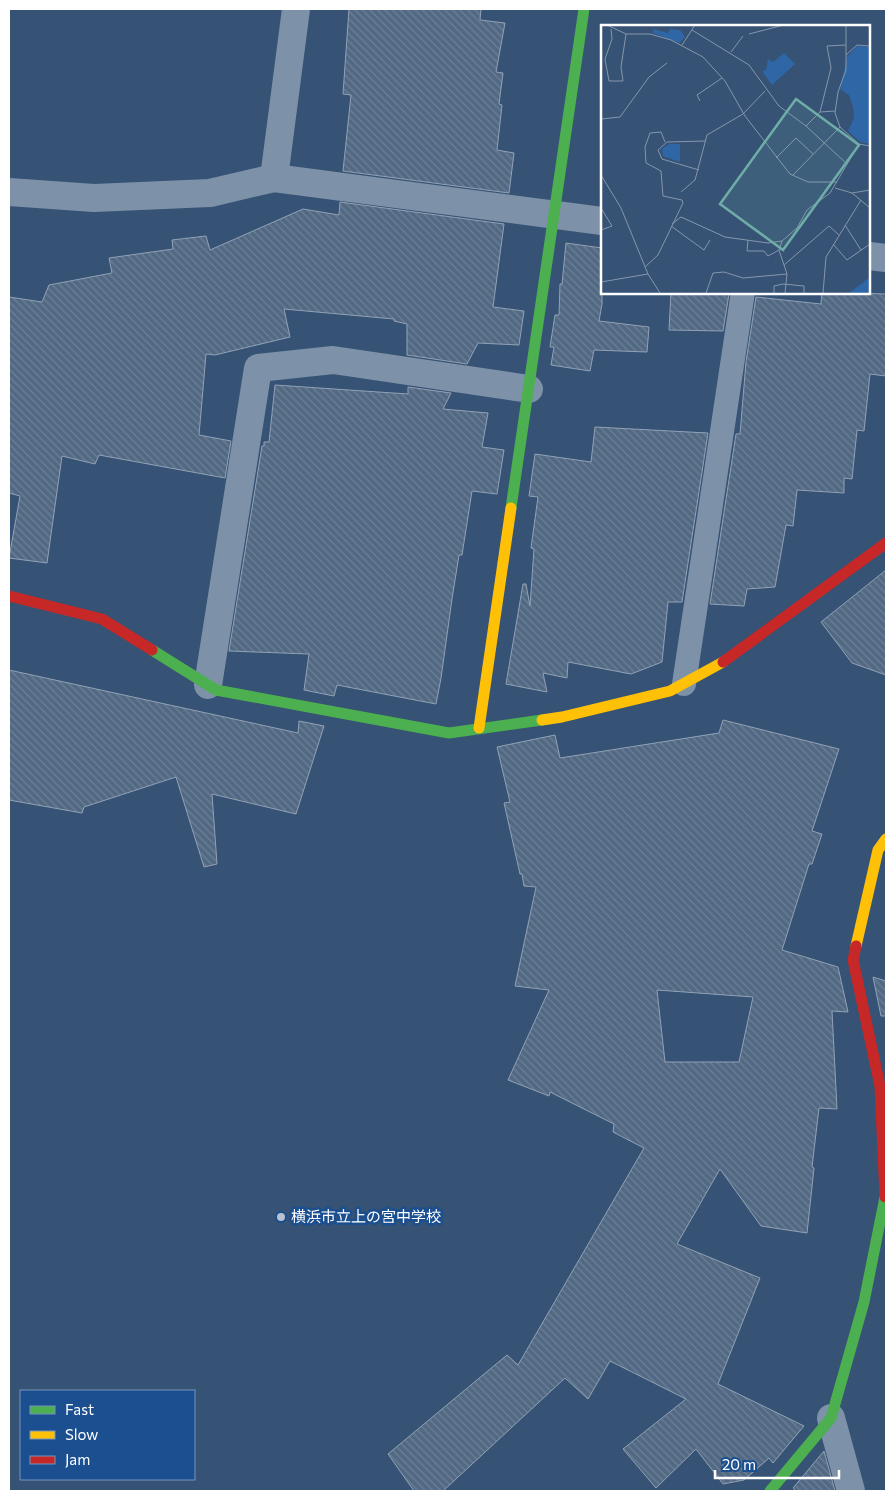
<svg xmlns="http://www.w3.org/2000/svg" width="895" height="1500" viewBox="0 0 895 1500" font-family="Commissioner,'Noto Sans JP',sans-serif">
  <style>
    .building { fill: url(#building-back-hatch); stroke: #92a2b6; fill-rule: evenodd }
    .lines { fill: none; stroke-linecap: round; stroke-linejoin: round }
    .lane { stroke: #7d92a8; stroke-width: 24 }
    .street { stroke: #7d92a8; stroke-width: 28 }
    .fast { stroke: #4caf50; stroke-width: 11 }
    .slow { stroke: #ffc107; stroke-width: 11 }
    .jam { stroke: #c62828; stroke-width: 11 }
    .poi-dot { fill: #b9c2ce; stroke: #1b4f8f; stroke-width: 2 }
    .labels { text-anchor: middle; stroke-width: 5; stroke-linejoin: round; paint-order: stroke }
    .poi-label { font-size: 15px; fill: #fff; stroke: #1b4f8f; text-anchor: start }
    .inset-road { fill: none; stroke: #8697ac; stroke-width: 1 }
    .view { fill: #6fada8; fill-opacity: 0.15; stroke: #6fada8; stroke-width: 2.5 }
    .inset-edge { fill: none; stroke: #fff; stroke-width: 2.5 }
  </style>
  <defs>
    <pattern id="building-back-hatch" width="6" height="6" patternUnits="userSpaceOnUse" patternTransform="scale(1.25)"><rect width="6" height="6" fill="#526984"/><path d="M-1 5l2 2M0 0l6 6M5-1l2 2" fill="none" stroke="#6c8096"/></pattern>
  </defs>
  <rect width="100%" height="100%" fill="#365274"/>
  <g class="building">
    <path d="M349,9H481L480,20L505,23L496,72L503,73L499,104L502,105L497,150L514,153L509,193L343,171L351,95L343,94Z"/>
    <path d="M340,202L504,224L493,307L524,311L519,345L478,343L467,364L407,355V324L394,321V319L284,309L290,337L215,355L206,354L199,435L231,441L225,478L99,455L95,464L62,456L47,563L9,558L20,496L9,493V297L42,302L49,285L112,273L109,258L173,249L172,240L206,236L210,250L303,209L339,215Z"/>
    <path d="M566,243L602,248V304L599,321L649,327L647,352L594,350L590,371L551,365L554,347H550L555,315H559L560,284H562Z"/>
    <path d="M671,292L729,294L723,331L669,330Z"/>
    <path d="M822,292L886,294V376L870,374L864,431L857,430L852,479L844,478V493L797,490L793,526L786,525L775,587L747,589L744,606L710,604L736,434H740L746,362L756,297L821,304Z"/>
    <path d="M275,385L408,394V387L451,393L443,409L488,413L482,447L504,450L497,494L472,491L462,555H459L452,599L441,678L436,704L337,685L334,696L304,690L309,654L229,651L262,446H264V442H269Z"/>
    <path d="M595,427L708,433L682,602H668L662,662L631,674L568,662L567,678L543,673L547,692L506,684L523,584H526L530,606L534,549L531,548L538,497L529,496L535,454L591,462Z"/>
    <path d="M886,570V675L852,663L821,622Z"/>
    <path d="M9,670L298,733L299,721L324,726L296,814L212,794L217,864L204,867L176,777L84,807L82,813L9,800Z"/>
    <path d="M723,720L839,749L812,831L822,834L812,864H809L782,950L838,967L848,1012L832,1011L837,1109L819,1108L812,1167L814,1168L807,1233L761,1226L720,1169L677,1244L760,1278L718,1384L804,1426L773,1463L769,1458L744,1480L723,1484L696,1449L656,1488L623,1449L686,1399L610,1361L588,1399L565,1378L443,1491H414L388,1454L507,1355L518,1365L644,1148L613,1132L614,1124L550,1092L549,1096L508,1080L549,990L515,986L536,887L524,886L522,874H520L504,803L510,802L497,747L555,735L560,758L719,733ZM657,990L753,997L739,1062H665Z"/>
    <path d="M873,977L886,981V1016H881Z"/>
    <path d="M824,1451L835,1491H796L793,1488Z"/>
  </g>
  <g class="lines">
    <path class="lane" d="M684,684L743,292"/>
    <g class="street">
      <path d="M274,178L296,9"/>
      <path d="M9,192L94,198L210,193L274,178L602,221"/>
      <path d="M869,256L886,258"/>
      <path d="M208,685L258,368L333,360L529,389"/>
      <path d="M831,1418L851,1491"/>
    </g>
    <g class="fast">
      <path d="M511,508L584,9"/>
      <path d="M152,650L216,690L449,733L542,720"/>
      <path d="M770,1491L831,1418L864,1302L885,1197"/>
    </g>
    <g class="slow">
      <path d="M542,720L562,717L670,691L723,662"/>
      <path d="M479,728L511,508"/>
      <path d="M856,946L878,850L886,839"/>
    </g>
    <g class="jam">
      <path d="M9,596L102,619L152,650"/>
      <path d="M723,662L886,543"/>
      <path d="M856,946L853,960L880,1086L885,1197"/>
    </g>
  </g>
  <circle class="poi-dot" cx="281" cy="1217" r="5"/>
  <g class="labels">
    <g class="poi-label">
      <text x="291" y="1222">横浜市立上の宮中学校</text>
    </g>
  </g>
  <g transform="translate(601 25)">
    <rect width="269" height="269" fill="#365274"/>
    <path d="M269,252V268H248Z" fill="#2f66a5"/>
    <path d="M256,21L269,22V119L259,117L247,106L253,93L252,82L248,70L239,64L246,32Z" fill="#2f66a5"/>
    <path d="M183,28L194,39L171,60L161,46L165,45L167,34L172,37Z" fill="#2f66a5"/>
    <path d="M52,4L67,8L69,4L79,5L84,12L78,18L52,8ZM68,119H79V137L62,131L61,124Z" fill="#2f66a5"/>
    <path class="inset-road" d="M6,0L25,9H49L70,15L102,32L124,56L144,91L189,149L207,157H236M245,0V45L237,67L234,88L239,102L258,119L269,121M10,4L11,14L4,34L8,56H22L20,42L25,9M91,5L148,40L178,81L205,101L246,139M148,9L183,0M81,20L94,0M130,27L142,11M245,30L256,20L269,21M99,76L96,70L121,53M219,87L230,43L226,21L245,20M0,94L19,92L48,52L66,38M205,101L219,87L234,86M175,133L195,113L212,129M98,145L61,134L57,125L66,117L104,116M0,150L20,183L47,249L59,268M192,150L239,102M234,163L251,168L269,183M80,167L94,155L106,110L142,89L164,66M251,168L269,165M0,183L11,201L0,205M71,199L80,192L124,212L167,218L181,216L196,203L206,185L229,168L258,119M244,200L260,225M70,201L103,225L109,215M147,215L146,226H163L167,231L178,225M181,216L178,225L186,249L184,268M232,219L246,235L269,219M183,240L228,201L238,210M44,242L57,230L82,178L81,175L62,171L60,146L45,138L44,122L49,108L60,107L64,117M0,257L47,249M105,268L112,248L123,247L142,253L186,249M173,268V261L182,259L203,261V268M222,268L225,232L260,175"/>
    <path class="view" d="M195,74L258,120L182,225L119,179Z"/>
    <rect width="269" height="269" class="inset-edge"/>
  </g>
  <rect width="895" height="1500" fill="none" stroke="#ffffff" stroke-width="20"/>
  <rect x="20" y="1390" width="175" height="90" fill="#1b4f8f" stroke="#7695bc"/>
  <rect x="30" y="1406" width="25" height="8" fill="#4caf50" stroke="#7695bc"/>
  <text x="65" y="1415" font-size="15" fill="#ffffff">Fast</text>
  <rect x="30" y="1431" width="25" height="8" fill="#ffc107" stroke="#7695bc"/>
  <text x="65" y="1440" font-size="15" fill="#ffffff">Slow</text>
  <rect x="30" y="1456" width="25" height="8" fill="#c62828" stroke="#7695bc"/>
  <text x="65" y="1465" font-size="15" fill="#ffffff">Jam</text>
  <path d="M715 1470v8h124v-8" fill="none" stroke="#ffffff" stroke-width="2.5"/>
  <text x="722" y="1470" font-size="15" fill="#ffffff" stroke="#1b4f8f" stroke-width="4" paint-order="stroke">20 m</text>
</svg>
